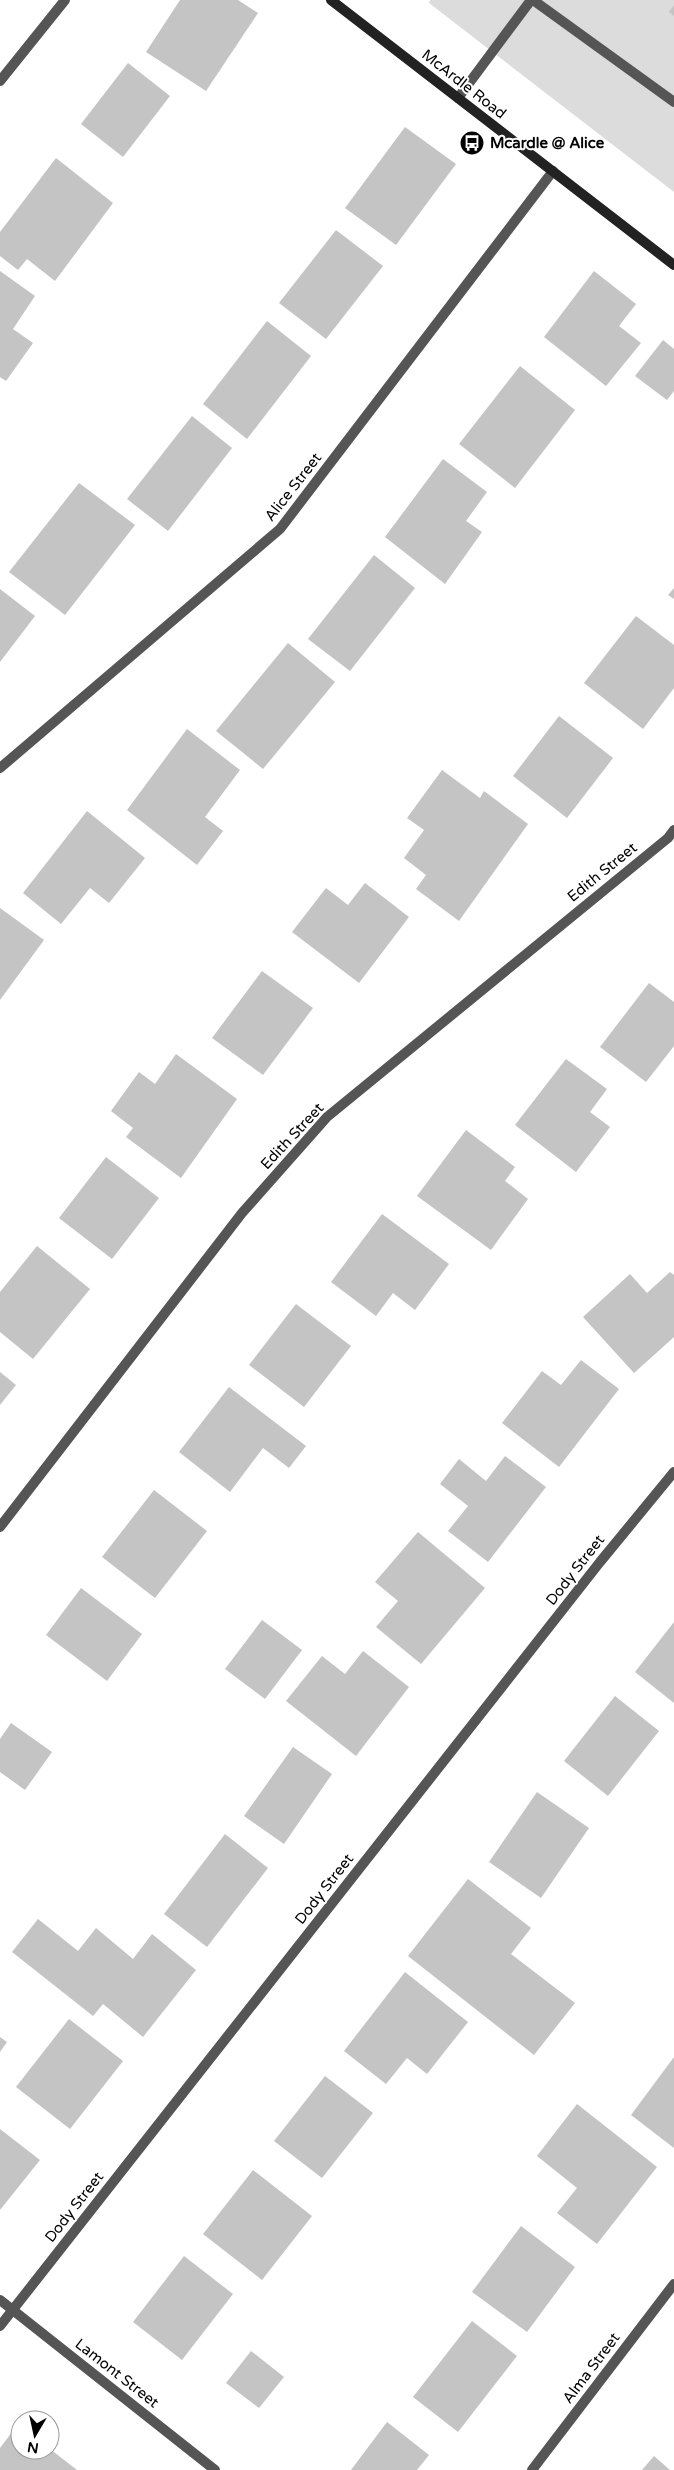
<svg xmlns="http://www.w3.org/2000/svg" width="674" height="2470" viewBox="0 0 674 2470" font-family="'Varela Round',sans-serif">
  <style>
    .green { fill: #dcdcdc }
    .building { fill: #c4c4c4 }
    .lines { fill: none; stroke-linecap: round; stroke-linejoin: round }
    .lane { stroke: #555; stroke-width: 10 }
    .street { stroke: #555; stroke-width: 10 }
    .secondary { stroke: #222; stroke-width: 10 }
    .labels { text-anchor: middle; stroke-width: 4; stroke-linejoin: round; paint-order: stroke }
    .street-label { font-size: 15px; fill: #000; stroke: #fff }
    .poi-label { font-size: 15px; font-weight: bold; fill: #000; stroke: #fff; text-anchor: start }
  </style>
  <rect width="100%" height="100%" fill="#fff"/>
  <path class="green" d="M430,0H674V192L429,3Z"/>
  <g class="building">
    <path d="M180,0H238L258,13L206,91L146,52Z"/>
    <path d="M674,5V16L669,12Z"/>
    <path d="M128,63L170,96L123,157L81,124Z"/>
    <path d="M405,127L456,164L396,245L345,208Z"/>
    <path d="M56,158L113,203L55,281L27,259L18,270L0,256V232Z"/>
    <path d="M336,230L383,266L326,339L279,303Z"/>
    <path d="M0,271L35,296L13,329L33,343L6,381L0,377Z"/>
    <path d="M594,271L636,304L619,326L641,343L606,386L544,337Z"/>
    <path d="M267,321L311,356L247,439L203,404Z"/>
    <path d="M663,340L674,349V391L667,400L635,376Z"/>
    <path d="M520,366L575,410L515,488L459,444Z"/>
    <path d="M192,416L232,448L168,531L127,499Z"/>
    <path d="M443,459L487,492L466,521L482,532L445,584L385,537Z"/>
    <path d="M79,483L135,525L65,615L9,572Z"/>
    <path d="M374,555L415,588L350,671L308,639Z"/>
    <path d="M674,588V599L668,595Z"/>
    <path d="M0,589L35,616L0,662Z"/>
    <path d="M636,616L674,645V688L643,729L584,683Z"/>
    <path d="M288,643L335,682L263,769L216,731Z"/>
    <path d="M559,716L613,758L567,818L513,776Z"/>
    <path d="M187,729L240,770L205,817L223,831L197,865L127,810Z"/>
    <path d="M442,770L480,798L484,791L528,824L459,921L416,889L426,875L404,858L424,830L407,818Z"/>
    <path d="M87,811L145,858L109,903L90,888L61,924L23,893Z"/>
    <path d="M365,883L409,917L359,983L292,932L326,888L348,905Z"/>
    <path d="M0,908L44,940L0,1000Z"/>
    <path d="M262,971L313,1008L263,1075L212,1038Z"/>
    <path d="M649,983L674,1002V1046L646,1082L600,1047Z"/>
    <path d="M176,1054L237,1099L181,1178L126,1137L133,1128L111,1111L139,1072L155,1084Z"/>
    <path d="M566,1059L607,1089L590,1112L610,1127L576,1172L515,1125Z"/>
    <path d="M466,1130L515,1167L505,1181L528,1199L491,1250L417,1196Z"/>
    <path d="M106,1157L159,1198L112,1259L59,1218Z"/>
    <path d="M382,1214L449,1264L415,1310L393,1293L376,1316L331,1282Z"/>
    <path d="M37,1246L90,1289L33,1359L0,1332V1292Z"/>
    <path d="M670,1272L674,1275V1337L634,1373L583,1317L630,1274L647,1293Z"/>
    <path d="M296,1304L351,1346L304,1407L249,1365Z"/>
    <path d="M581,1360L619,1389L559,1467L502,1423L542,1371L561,1385Z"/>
    <path d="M0,1372L16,1385L0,1405Z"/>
    <path d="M229,1387L306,1446L289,1468L263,1448L230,1492L179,1452Z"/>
    <path d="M505,1456L546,1487L488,1562L448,1531L468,1506L440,1484L459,1459L486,1481Z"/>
    <path d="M154,1490L207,1531L155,1598L102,1557Z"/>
    <path d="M418,1532L485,1588L421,1664L376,1627L398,1601L375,1582Z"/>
    <path d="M81,1588L142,1634L107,1681L46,1635Z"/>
    <path d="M262,1620L302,1650L265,1699L225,1669Z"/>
    <path d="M674,1622V1703L635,1672Z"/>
    <path d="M363,1651L409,1687L356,1756L286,1701L322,1656L345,1674Z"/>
    <path d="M615,1696L659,1731L608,1796L564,1761Z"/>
    <path d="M11,1723L52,1752L25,1790L0,1772V1739Z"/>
    <path d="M293,1747L332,1774L284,1844L244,1816Z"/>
    <path d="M537,1792L589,1828L541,1898L489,1862Z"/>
    <path d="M225,1834L268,1868L207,1947L164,1914Z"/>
    <path d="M468,1879L531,1928L511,1954L575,2003L534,2055L408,1956Z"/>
    <path d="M38,1919L78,1951L96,1928L133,1959L152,1934L196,1970L143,2037L103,2004L93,2016L12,1952Z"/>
    <path d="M405,1972L468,2022L427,2074L407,2058L386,2084L344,2051Z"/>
    <path d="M69,2019L123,2061L70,2129L16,2087Z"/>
    <path d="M0,2037L7,2042L0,2052Z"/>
    <path d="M674,2057V2148L631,2115Z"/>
    <path d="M325,2076L373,2113L322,2178L274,2141Z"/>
    <path d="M577,2104L657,2167L597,2244L557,2213L577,2188L537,2156Z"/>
    <path d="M0,2129L40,2160L0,2210Z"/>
    <path d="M253,2170L312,2216L262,2280L203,2234Z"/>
    <path d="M521,2226L575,2267L527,2332L472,2292Z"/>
    <path d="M184,2256L233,2294L182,2360L133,2322Z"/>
    <path d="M472,2321L517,2356L458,2432L413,2397Z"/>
    <path d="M251,2351L284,2377L259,2408L226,2383Z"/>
    <path d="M387,2422L429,2455L417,2470H351Z"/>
    <path d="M18,2424L20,2450L50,2449L77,2470H0V2448Z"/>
    <path d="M654,2456L670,2470H642Z"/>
  </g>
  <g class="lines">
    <g class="lane">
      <path d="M533,0L674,102"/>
      <path d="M458,98L531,0"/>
    </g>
    <g class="street">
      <path d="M0,81L65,0"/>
      <path d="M0,768L280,529L553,171"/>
      <path d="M0,1527L242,1213L327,1117L668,838L674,830"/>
      <path d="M0,2300L215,2470"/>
      <path d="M0,2326L600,1562L674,1472"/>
      <path d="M532,2470L674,2284"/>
    </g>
    <path class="secondary" d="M331,0L674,265"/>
  </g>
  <defs>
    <symbol id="bus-disc" viewBox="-11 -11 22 22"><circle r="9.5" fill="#000" stroke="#fff"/><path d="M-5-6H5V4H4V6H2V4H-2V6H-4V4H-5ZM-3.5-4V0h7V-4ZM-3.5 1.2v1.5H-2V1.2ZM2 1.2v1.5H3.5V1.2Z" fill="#fff"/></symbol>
  </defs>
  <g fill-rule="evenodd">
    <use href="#bus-disc" x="458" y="129" width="28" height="28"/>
  </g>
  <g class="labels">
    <g class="street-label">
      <text transform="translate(464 84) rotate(38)" y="5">McArdle Road</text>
      <text transform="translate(293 487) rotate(-52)" y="5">Alice Street</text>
      <text transform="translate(602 872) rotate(-39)" y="5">Edith Street</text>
      <text transform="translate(292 1136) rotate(-47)" y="5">Edith Street</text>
      <text transform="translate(575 1570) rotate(-52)" y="5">Dody Street</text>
      <text transform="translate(324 1889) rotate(-52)" y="5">Dody Street</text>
      <text transform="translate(74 2207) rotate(-52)" y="5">Dody Street</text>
      <text transform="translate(591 2368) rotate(-53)" y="5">Alma Street</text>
      <text transform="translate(117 2373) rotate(38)" y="5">Lamont Street</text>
    </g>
    <g class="poi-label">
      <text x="490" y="148">Mcardle @ Alice</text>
    </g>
  </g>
  <g transform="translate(35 2435) rotate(189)"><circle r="24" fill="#ffffff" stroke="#999999"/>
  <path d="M0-4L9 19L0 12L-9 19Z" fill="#000000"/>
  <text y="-8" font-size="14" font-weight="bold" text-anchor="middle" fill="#000000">N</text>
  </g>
</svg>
